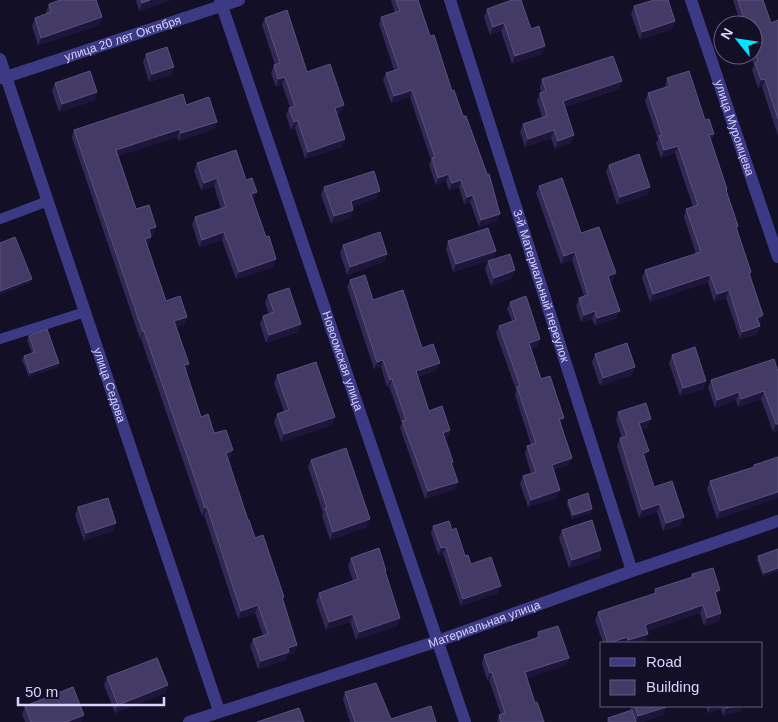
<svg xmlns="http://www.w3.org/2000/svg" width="778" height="722" viewBox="0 0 778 722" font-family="Helvetica,sans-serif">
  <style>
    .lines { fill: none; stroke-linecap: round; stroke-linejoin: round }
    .service { stroke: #3d3a85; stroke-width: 10 }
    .minor { stroke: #3d3a85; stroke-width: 12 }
    .wall { fill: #312854 }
    .shaded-wall { fill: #1d163a }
    .building { fill: #433a66; stroke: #5a527e }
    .labels { text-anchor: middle; stroke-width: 4; stroke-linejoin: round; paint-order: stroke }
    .street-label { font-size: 12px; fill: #d9d4ff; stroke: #130f26 }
  </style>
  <rect width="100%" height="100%" fill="#130f26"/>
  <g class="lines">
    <g class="service">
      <path d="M0,219L48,201"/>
      <path d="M0,339L85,312"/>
    </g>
    <g class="minor">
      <path id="s1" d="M220,0L465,722"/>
      <path id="s2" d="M450,0L632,571"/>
      <path id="s3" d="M691,0L778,257"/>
      <path id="s4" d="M0,59L219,711"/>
      <path id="s5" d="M0,78L6,77L239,0"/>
      <path id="s6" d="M189,722L438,641L632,571L778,521"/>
    </g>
  </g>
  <g class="wall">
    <path d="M136,0H171L139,11Z"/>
    <path d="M391,0H418L430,36L452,91L497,221L479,227L470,202L464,204L459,187L449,190L446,181L436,185L429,165L431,160L410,97L391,103L383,80L386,73L394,70L379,24L381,17L395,13Z"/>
    <path d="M733,0H763L771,23L778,20V136L762,87L758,88L752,70L754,65L750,55H753V25H741Z"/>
    <path d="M49,4L102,17L99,25L38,45L32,26L35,18L46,14V12Z"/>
    <path d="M634,6L675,21L672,29L640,40L631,14Z"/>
    <path d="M487,9L531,29L542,54L512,64L501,31L490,35L484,17Z"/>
    <path d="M265,18L341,113L337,114L345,139L342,147L305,159L295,128L291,130L286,115L289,108L290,107L282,84L276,87L271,73L274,65H275L262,25Z"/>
    <path d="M146,54L174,67L171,75L149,82L143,62Z"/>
    <path d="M667,78L705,120L714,134L711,141L727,189V192L738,226L737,229L751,272L750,276L761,323L759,324L760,326L757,334L740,339L726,298L714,302L708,282L650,302L642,278L645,270L696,254L684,217L686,209L693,207L675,153L661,158L656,143L658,139L645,101L648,93L665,87V86Z"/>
    <path d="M542,79L622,81L619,89L565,107L574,135L571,143L555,149L551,138L525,147L520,132L523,124L542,117L537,101L540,93H541L540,87Z"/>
    <path d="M55,83L95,100L59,112L52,91Z"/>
    <path d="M186,105L217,122L214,129L179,141L177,137L118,156L136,209L153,235H151V237L149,245H147L166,301L187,317L184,325L176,327L189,364L186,372L201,417L214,433L230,458L228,459L248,520L255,538L284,597L283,600L297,645L294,653L287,655L286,660L258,669L250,646L253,639L263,635L255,613L238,619L204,515L202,516L141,339H140L72,138L74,130Z"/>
    <path d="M197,163L246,180L257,192L253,200L273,267L236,279L222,240L199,247L192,224L195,217L221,209L214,186L201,190L194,171Z"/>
    <path d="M609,165L650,187L647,195L617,205L606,172Z"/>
    <path d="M539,186L581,233L613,281L610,282L617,318L595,326L592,319L581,322L576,306L579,298L584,296L572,260L561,264L536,193Z"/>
    <path d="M324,187L377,198L353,207L351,218L331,224L321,195Z"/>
    <path d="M448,241L496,251L493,259L453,272L446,249Z"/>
    <path d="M343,245L387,254L384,262L347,275L340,253Z"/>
    <path d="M488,261L512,278L491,286L485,269Z"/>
    <path d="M350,280L373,300L422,348L437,370L418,377L429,411L450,430L448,438H445L453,462L452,465L458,482L455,489L425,499L400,428L402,423L389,386L387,387L381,367L374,369L347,287Z"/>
    <path d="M268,295L298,332L266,343L260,324L263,316L269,314L265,303Z"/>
    <path d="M510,302L540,339L537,346L531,349L541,379L561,425L569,465L553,470L557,498L528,507L520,484L523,476L531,473L525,454L527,446L531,445L515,395L516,390L496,333L499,326L512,321L507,309Z"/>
    <path d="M29,336L59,363L58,367L29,377L22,360L24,356L32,353L27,340Z"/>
    <path d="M595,354L632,375L600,386L592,362Z"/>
    <path d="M672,355L704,389L680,396L669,363Z"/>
    <path d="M774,359L778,431L773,432L761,399L738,407L736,400L715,408L708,387L711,380Z"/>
    <path d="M277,375L335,417L332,425L281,442L274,422L277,414L284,411L274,383Z"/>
    <path d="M618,412L648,427L642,429L645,459L654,487L681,525L663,531L657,512L639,518L617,446L620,438H622L616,420Z"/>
    <path d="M778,457V498L717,519L707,489L710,481L753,467L754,465Z"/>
    <path d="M311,460L367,527L330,540L322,516L323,513L308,467Z"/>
    <path d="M568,500L591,513L572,519L567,504Z"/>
    <path d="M78,507L113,531L84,541L75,515Z"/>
    <path d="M433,526L452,530L465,556L498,593L461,606L443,554L438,555L431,533Z"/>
    <path d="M562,530L601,550L599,558L569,568L559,538Z"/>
    <path d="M778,549L763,577L757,560L758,556Z"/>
    <path d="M351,558L386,571L385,574L400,618L397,626L356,640L350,622L326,630L316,601L319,593L353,581L348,566Z"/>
    <path d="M692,574L717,598L721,613L719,621L704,626L700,613L647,631L645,642L640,643H603L595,620L598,612L654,594L655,589L691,577Z"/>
    <path d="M538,632L569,658L566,665L527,678L535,703L544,722H497L499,715H501L489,680H487L482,663L484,655L536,638Z"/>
    <path d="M107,677L168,685L165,693L115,713L104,685Z"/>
    <path d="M345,692L391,719L436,722H350L343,699Z"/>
    <path d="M25,706L84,715L81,722H25L22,714Z"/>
    <path d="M630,706H666V707L663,715L642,722H607L608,718L631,711Z"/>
    <path d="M706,706H742L741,711L723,716L721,709L708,713Z"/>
  </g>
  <g class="shaded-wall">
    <path d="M150,0H171L139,11L142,3Z"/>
    <path d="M102,17L99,25L38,45L41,38Z"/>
    <path d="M675,21L672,29L640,40L642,32Z"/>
    <path d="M504,23L501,31L490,35L493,27Z"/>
    <path d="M545,46L542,54L512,64L515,56Z"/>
    <path d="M174,67L171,75L149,82L152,74Z"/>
    <path d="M285,77L282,84L276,87L278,79Z"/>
    <path d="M765,79L762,87L758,88L761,80Z"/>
    <path d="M622,81L619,89L560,109L563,101Z"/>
    <path d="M412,90L410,97L391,103L394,96Z"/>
    <path d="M97,92L95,100L59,112L62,104Z"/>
    <path d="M344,105L341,113L332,116L335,108Z"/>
    <path d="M298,121L295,128L291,130L294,122Z"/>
    <path d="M217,122L214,129L179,141L181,133Z"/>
    <path d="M180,129L177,137L114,158L116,150Z"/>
    <path d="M554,130L551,138L525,147L528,139Z"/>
    <path d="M714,134L711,141L709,135Z"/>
    <path d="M574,135L571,143L555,149L558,141Z"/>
    <path d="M345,139L342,147L305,159L308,152Z"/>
    <path d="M678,146L675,153L661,158L664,150Z"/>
    <path d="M449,174L446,181L436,185L438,178Z"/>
    <path d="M217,178L214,186L201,190L204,183Z"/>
    <path d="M461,180L459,187L449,190L452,183Z"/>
    <path d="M650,187L647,195L617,205L620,197Z"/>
    <path d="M380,191L377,198L348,209L351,201Z"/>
    <path d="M257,192L254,199L249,201L251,194Z"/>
    <path d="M473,195L470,202L464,204L467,197Z"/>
    <path d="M353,210L351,218L331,224L334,216Z"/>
    <path d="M500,214L497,221L479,227L481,220Z"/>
    <path d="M156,227L153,235L146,237L149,229Z"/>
    <path d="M224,232L222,240L199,247L202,240Z"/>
    <path d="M151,237L149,245L142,247L145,239Z"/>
    <path d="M496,251L493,259L453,272L456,264Z"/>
    <path d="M575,252L572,260L561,264L564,256Z"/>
    <path d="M387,254L384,262L347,275L350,267Z"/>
    <path d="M276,259L273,267L236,279L239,272Z"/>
    <path d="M515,270L512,278L491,286L494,278Z"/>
    <path d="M616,273L613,281L605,284L608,276Z"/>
    <path d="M710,275L708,282L650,302L653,294Z"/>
    <path d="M32,279L30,283L0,295V291Z"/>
    <path d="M729,290L726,298L714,302L717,294Z"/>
    <path d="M595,311L592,319L581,322L584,315Z"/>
    <path d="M620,311L617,318L595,326L597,318Z"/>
    <path d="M763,315L761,323L754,325L757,318Z"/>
    <path d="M187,317L184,325L171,329L174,321Z"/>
    <path d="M301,324L298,332L266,343L269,335Z"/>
    <path d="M760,326L757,334L740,339L742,332Z"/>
    <path d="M144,331L141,339H140L143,332Z"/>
    <path d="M540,339L537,346L526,350L529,343Z"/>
    <path d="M383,360L381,367L374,369L377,362Z"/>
    <path d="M59,363L58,367L29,377L30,373Z"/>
    <path d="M440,363L437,370L413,378L416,371Z"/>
    <path d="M189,364L186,372L184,365Z"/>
    <path d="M635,367L632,375L600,386L603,378Z"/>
    <path d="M392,379L389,386L387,387L390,380Z"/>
    <path d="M706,381L704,389L680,396L683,388Z"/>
    <path d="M764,391L761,399L738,407L741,399Z"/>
    <path d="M739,392L736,400L715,408L717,400Z"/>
    <path d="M335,417L332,425L281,442L284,434Z"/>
    <path d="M564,418L561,425L559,419Z"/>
    <path d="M651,419L648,427L637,431L639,423Z"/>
    <path d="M776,424H778V431L773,432Z"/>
    <path d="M450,430L448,438L441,440L443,433Z"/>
    <path d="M233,450L230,458L223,461L226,453Z"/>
    <path d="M649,451L646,459L641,461L643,453Z"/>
    <path d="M572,458L569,465L549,472L552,465Z"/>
    <path d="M458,482L455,489L425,499L428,491Z"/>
    <path d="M560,490L557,498L528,507L531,500Z"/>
    <path d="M778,492V498L717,519L720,511Z"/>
    <path d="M660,504L657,512L639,518L642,510Z"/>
    <path d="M207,507L204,515L202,516L205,508Z"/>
    <path d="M592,509L591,513L572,519L573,515Z"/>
    <path d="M684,517L681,525L663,531L666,523Z"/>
    <path d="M370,519L367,527L330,540L333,532Z"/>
    <path d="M116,523L113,531L84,541L86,533Z"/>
    <path d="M446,547L443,554L438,555L441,548Z"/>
    <path d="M601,550L599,558L569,568L572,560Z"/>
    <path d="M778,568V572L763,577L764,573Z"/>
    <path d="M501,586L498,593L461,606L463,599Z"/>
    <path d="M720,590L717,598L712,599L715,592Z"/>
    <path d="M258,605L255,613L238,619L241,611Z"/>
    <path d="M703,605L700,613L642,633L645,625Z"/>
    <path d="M721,613L719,621L704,626L707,618Z"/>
    <path d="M353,614L350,622L326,630L329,622Z"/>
    <path d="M400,618L397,626L356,640L359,632Z"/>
    <path d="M648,634L645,642L640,643H627L628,640Z"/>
    <path d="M628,637L625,643H610Z"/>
    <path d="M297,645L294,653L287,655L286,660L258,669L261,661L288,648Z"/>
    <path d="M569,658L566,665L522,680L525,672Z"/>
    <path d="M492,672L489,680H487L490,673Z"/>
    <path d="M168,685L165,693L115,713L118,705Z"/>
    <path d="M711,706H722L721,709L708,713Z"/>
    <path d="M735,706H742L741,711L723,716L726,708Z"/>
    <path d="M666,707L663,715L642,722H636L638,716Z"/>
    <path d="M84,715L81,722H66Z"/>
  </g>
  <g class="building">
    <path d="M60,0H96L102,17L41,38L35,18L51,12L49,4Z"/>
    <path d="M141,0H150L142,3Z"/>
    <path d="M396,0H418L430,36L434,35L452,91L454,90L463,116H466L487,174H489L500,214L481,220L473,195L467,197L461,180L452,183L449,174L438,178L432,158L435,157L412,90L394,96L386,73L399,69L381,17L400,11Z"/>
    <path d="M512,0H521L531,29L539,26L545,46L515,56L504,23L493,27L487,9Z"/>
    <path d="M654,0H668L675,21L642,32L634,6Z"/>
    <path d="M738,0H763L771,23L778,20V119L765,79L761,80L755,63L758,61L753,46V25H746Z"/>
    <path d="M287,10L307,72L330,64L344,105L335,108L345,139L308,152L298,121L294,122L289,108L295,106L285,77L278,79L274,65L280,63L265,18Z"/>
    <path d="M167,47L174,67L152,74L146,54Z"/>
    <path d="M613,56L622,81L563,101L574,135L558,141L554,130L528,139L523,124L547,116L540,93L546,91L542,79Z"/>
    <path d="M90,71L97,92L62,104L55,83Z"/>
    <path d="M689,71L705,120L709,119L714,134L709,135L727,189L726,190L738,226L736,227L751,272L749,273L763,315L757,318L760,326L742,332L729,290L717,294L710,275L653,294L645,270L701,252L686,209L698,205L678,146L664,150L659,136L662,135L648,93L670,86L667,78Z"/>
    <path d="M183,94L186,105L209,97L217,122L181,133L180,129L116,150L136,209L149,205L156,227L149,229L151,237L145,239L166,301L180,296L187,317L174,321L189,364L184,365L201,417L208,414L214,433L226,430L233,450L226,453L248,520H249L255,538L263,535L284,597H282L297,645L288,648L289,652L261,661L253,639L268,634L258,605L241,611L207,507L205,508L144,331L143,332L74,130Z"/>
    <path d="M236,150L246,180L252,178L257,192L251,194L266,237L269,236L276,259L239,272L224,232L202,240L195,217L226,207L217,178L204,183L197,163Z"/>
    <path d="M639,154L650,187L620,197L609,165Z"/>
    <path d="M374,171L380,191L351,201L353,210L334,216L324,187Z"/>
    <path d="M562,178L581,233L599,227L616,273L608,276L620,311L597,318L595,311L584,315L579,298L588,295L575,252L564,256L539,186Z"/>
    <path d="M488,228L496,251L456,264L448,241Z"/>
    <path d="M380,232L387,254L350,267L343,245Z"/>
    <path d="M15,237L32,279L0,291V243Z"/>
    <path d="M510,254L515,270L494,278L488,261Z"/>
    <path d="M365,275L373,300L403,290L422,348L433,344L440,363L416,371L429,411L442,406L450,430L443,433L453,462H451L458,482L428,491L402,421L406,420L392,379L390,380L383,360L377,362L350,280Z"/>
    <path d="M289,288L301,324L269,335L263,316L274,312L268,295Z"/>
    <path d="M526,296L540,339L529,343L541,379L550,376L564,418L559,419L572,458L552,465L560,490L531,500L523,476L536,472L527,446L536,443L517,387L520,386L499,326L516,320L510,302Z"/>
    <path d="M47,329L59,363L30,373L24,356L35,352L29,336Z"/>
    <path d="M627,343L635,367L603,378L595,354Z"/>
    <path d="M695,347L706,381L683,388L672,355Z"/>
    <path d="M774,359L778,372V424H776L764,391L741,399L739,392L717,400L711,380Z"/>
    <path d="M316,362L335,417L284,434L277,414L289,410L277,375Z"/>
    <path d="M646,403L651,419L639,423L649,451L643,453L654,487L672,481L684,517L666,523L660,504L642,510L620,438L627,436L618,412Z"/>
    <path d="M346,448L370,519L333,532L325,508H327L311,460Z"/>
    <path d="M778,457V492L720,511L710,481L754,467V465Z"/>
    <path d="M588,493L592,509L573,515L568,500Z"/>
    <path d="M108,498L116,523L86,533L78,507Z"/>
    <path d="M592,520L601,550L572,560L562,530Z"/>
    <path d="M449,521L452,530L456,528L465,556L468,555L471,564L491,557L501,586L463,599L446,547L441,548L433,526Z"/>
    <path d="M379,548L386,571H385L400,618L359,632L353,614L329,622L319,593L358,579L351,558Z"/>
    <path d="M778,549V568L764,573L758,556Z"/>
    <path d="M713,568L720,590L715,592L721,613L707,618L703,605L645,625L648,634L628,640V637L608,643L598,612L656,593L655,589L693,577L692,574Z"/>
    <path d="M558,626L569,658L525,672L535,703L537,702L544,722H501L499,715L505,713L492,672L490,673L484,655L540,637L538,632Z"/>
    <path d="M157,658L168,685L118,705L107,677Z"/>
    <path d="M376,683L391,719L431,706L436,722H355L345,692Z"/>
    <path d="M73,687L84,715L66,722H31L25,706Z"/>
    <path d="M635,706H666V707L638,716Z"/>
    <path d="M725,706H735L726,708Z"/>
    <path d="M299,708L304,722H257Z"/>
    <path d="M632,710L636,722H609L608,718Z"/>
  </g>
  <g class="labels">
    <g class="street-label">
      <text dy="4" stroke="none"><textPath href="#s5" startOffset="129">улица 20 лет Октября</textPath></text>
      <text dy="4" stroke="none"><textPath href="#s3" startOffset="135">улица Муромцева</textPath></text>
      <text dy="4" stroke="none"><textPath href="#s2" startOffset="300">3-й Материальный переулок</textPath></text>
      <text dy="4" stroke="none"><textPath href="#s1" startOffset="381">Новоомская улица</textPath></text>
      <text dy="4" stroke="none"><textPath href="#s4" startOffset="344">улица Седова</textPath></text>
      <text dy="4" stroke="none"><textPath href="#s6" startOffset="311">Материальная улица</textPath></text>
    </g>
  </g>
  <rect x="600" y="642" width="162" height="65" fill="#130f26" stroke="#625e7d"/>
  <rect x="610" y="658" width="25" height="8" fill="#3d3a85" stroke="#625e7d"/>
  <text x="646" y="667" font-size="15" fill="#d9d4ff">Road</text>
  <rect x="610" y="680" width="25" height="15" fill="#433a66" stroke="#625e7d"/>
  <text x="646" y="692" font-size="15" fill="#d9d4ff">Building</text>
  <g transform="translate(738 40) rotate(300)"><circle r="24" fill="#130f26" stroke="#625e7d"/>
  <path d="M0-4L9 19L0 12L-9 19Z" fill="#00e5ff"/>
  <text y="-8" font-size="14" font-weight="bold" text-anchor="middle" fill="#d9d4ff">N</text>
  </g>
  <path d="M18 697v8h146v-8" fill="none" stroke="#d9d4ff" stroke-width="2.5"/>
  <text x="25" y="697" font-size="15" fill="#d9d4ff" stroke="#130f26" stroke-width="4" paint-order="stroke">50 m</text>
</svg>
